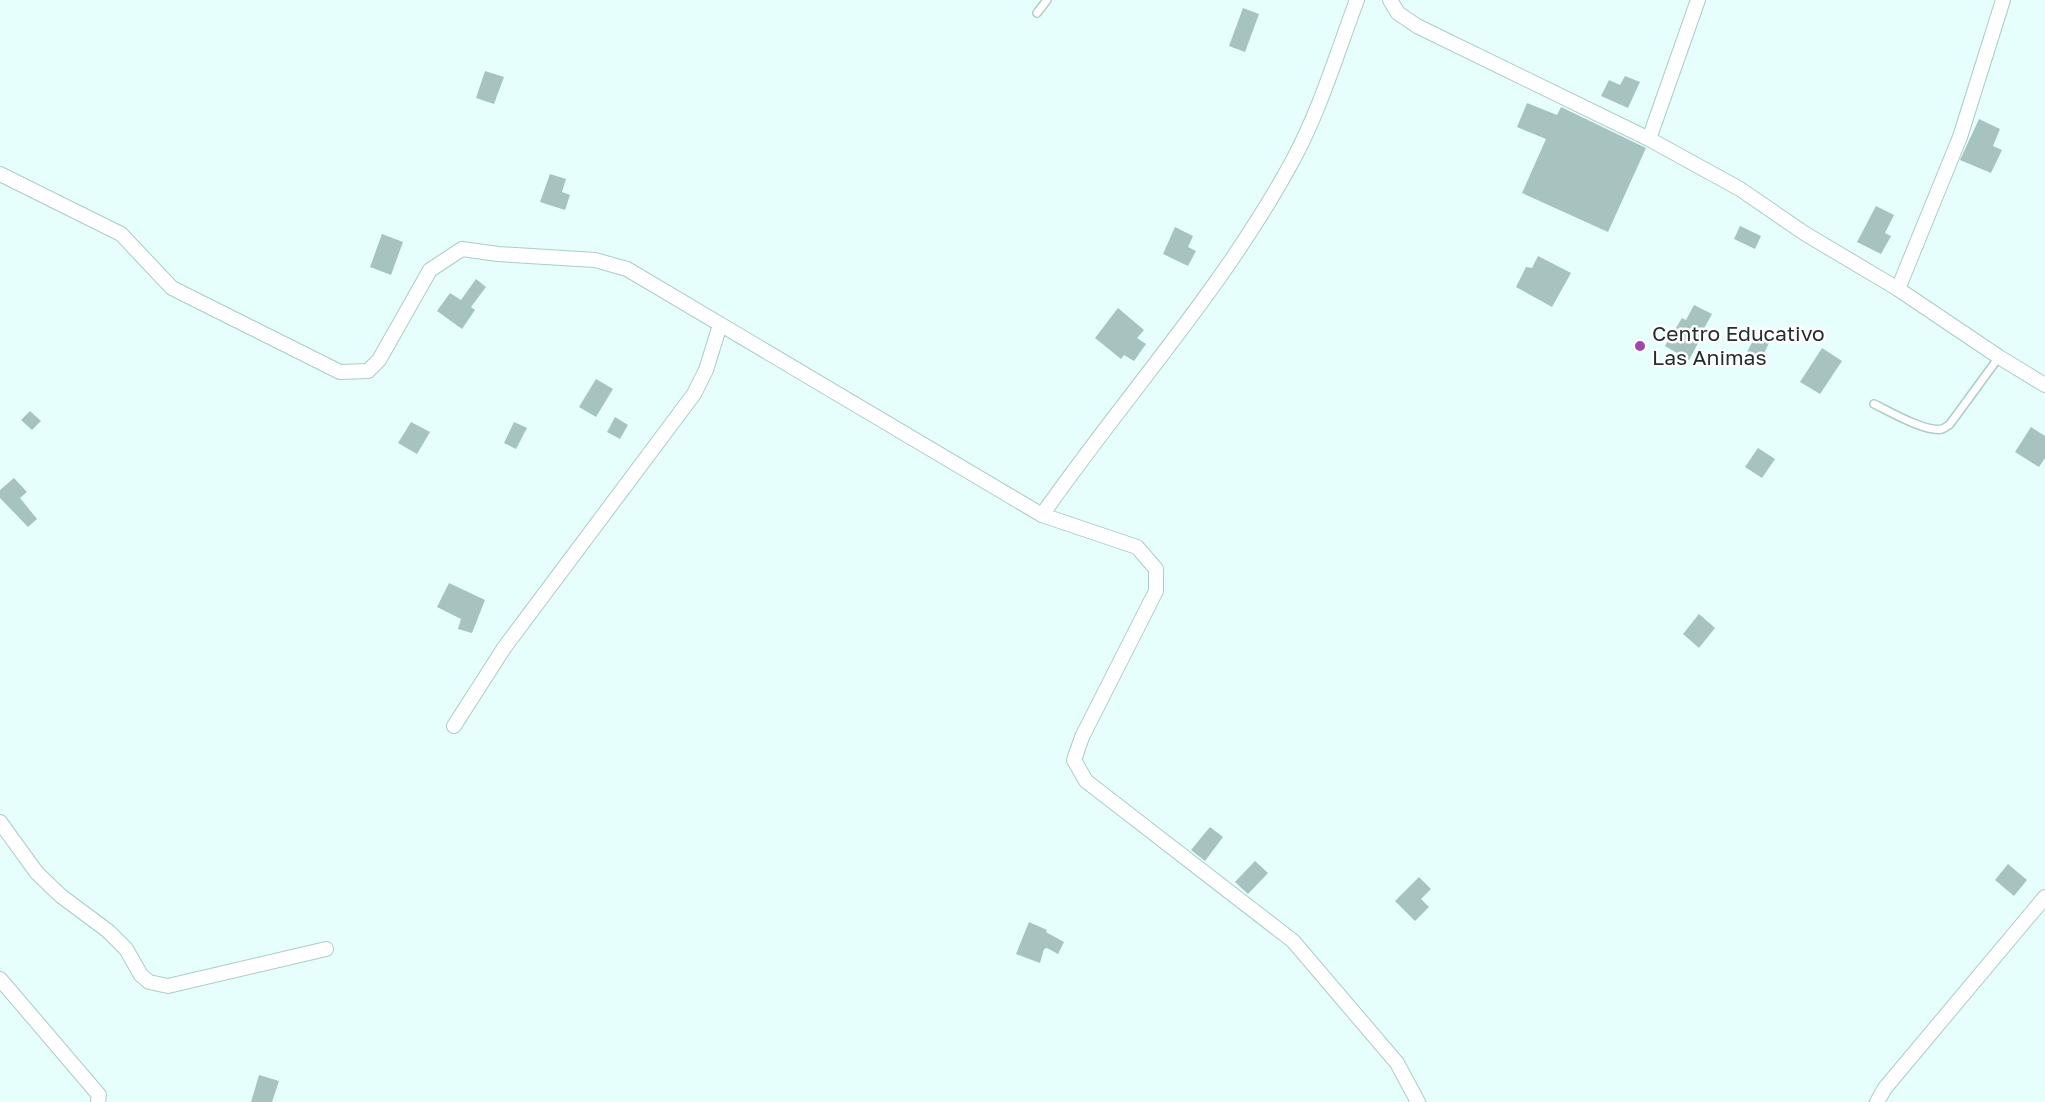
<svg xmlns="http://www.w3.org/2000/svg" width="2045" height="1102" viewBox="0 0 2045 1102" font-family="'Golos Text',sans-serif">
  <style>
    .building { fill: #a6c3c0 }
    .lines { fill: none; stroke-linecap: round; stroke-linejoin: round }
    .service-casing { stroke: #adcbc8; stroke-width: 10 }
    .minor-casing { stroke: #adcbc8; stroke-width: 16 }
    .service { stroke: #fff; stroke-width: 7 }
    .minor { stroke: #fff; stroke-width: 14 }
    .poi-dot { fill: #a046b2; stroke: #fff; stroke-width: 2 }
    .labels { text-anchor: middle; stroke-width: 5; stroke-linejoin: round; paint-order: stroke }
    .poi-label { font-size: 21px; fill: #232f2d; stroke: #fff; text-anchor: start }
  </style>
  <rect width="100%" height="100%" fill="#e6fffc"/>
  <g class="building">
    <path d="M1243,8L1259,14L1245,52L1229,46Z"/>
    <path d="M485,71L504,77L494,104L476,98Z"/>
    <path d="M1625,76L1640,82L1628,108L1601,96L1609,80L1620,85Z"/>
    <path d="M1527,103L1557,115L1561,107L1646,148L1608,232L1522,193L1546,139L1517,127Z"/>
    <path d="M1979,119L2000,129L1993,146L2002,150L1991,173L1960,160Z"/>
    <path d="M550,174L566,179L562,192L570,195L565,210L540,202Z"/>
    <path d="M1876,206L1894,215L1885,233L1891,236L1881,254L1857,242Z"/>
    <path d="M1740,226L1761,236L1755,249L1734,239Z"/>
    <path d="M1175,227L1193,236L1188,247L1196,251L1188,266L1163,254Z"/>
    <path d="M382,234L403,242L391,275L370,267Z"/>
    <path d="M1538,256L1571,273L1552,307L1516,287L1526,267L1532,268Z"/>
    <path d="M476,279L486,287L471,307L475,310L462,329L437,311L450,293L461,300Z"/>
    <path d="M1694,305L1712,314L1702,332L1703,334L1689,360L1665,346L1682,318L1686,320Z"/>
    <path d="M1118,308L1144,330L1137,338L1146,344L1134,361L1124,355L1121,359L1095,338Z"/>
    <path d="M1757,338L1769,343L1759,364L1745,357L1751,344Z"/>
    <path d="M1822,348L1842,361L1820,394L1800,382Z"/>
    <path d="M596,379L613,389L596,417L579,407Z"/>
    <path d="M30,411L41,421L32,430L21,420Z"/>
    <path d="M615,417L628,425L620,439L607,432Z"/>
    <path d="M411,422L430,432L417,454L398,443Z"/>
    <path d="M514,422L527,428L516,449L504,443Z"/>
    <path d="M2031,427L2045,436V458L2039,467L2015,452Z"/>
    <path d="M1758,448L1775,459L1762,478L1745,467Z"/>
    <path d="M14,478L27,492L20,498L37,519L28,527L0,498V490Z"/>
    <path d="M449,583L485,600L472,633L458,629L461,619L437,607Z"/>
    <path d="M1699,614L1715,628L1699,648L1683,634Z"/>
    <path d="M1210,827L1223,837L1205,861L1191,850Z"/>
    <path d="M1255,861L1268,873L1248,894L1235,882Z"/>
    <path d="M2008,864L2027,880L2014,896L1995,880Z"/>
    <path d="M1419,877L1431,889L1421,899L1429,907L1415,921L1395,901Z"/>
    <path d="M1029,922L1047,930L1046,932L1064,942L1058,954L1047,948L1044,949L1040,963L1016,954Z"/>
    <path d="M259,1075L279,1081L272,1102H251Z"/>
  </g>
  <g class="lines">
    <defs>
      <g id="service">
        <path d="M1037,13L1047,0"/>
        <path d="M1874,404C1889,411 1926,433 1942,429C1943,429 1949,425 1950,424L1999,357"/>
      </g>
      <g id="minor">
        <path d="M1390,0L1398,13L1417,26L1649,139L1740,189L1804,233L1898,289L1999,357L2045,385"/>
        <path d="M1649,139L1698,0"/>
        <path d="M0,174L121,234L172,288L340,372L368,371L379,360L430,270L462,249L498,254L595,260L627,269L1042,515L1137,547L1156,569V591L1082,737L1074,760L1086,781L1293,941L1397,1063L1418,1102"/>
        <path d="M1898,289L1960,137L2003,0"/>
        <path d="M1042,515C1125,396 1224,288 1293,160C1320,110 1337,53 1357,0"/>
        <path d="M454,726L504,648L694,394L706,370L720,325"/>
        <path d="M0,822L37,873L61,896L108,931L126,949L141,975L149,982L168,986L326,949"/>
        <path d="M0,979L99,1095L98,1102"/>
        <path d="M1877,1102L1885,1088L2045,897"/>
      </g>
    </defs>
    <use href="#service" class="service-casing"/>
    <use href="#minor" class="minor-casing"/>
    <use href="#service" class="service"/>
    <use href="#minor" class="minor"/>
  </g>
  <circle class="poi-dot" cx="1640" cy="346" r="6"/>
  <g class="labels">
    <g class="poi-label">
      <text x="1652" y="341">Centro Educativo<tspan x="1652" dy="24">Las Animas</tspan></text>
    </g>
  </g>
</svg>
